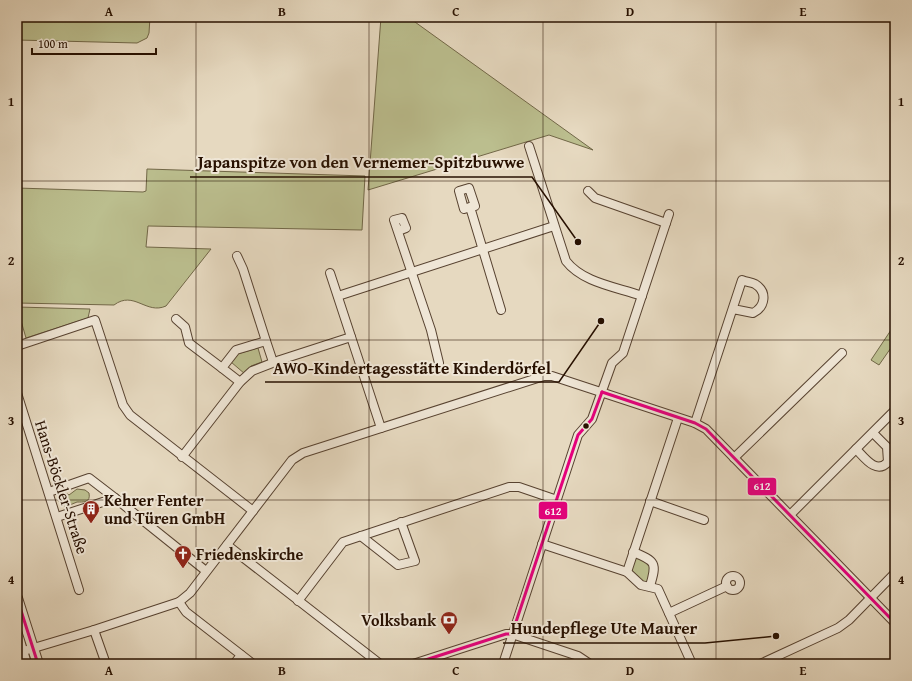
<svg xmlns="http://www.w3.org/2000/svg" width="912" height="681" viewBox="0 0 912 681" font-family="'Gentium Book Plus',serif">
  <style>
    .green { fill: #bbbe8e; stroke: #716747 }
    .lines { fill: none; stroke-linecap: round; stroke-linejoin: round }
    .minor-casing { stroke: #574230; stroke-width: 10 }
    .tertiary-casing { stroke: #574230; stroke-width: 12 }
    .minor { stroke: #efe6d6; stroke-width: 8 }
    .tertiary { stroke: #efe6d6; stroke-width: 10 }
    .bus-1-casing { stroke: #efe6d6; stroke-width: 6 }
    .bus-1 { stroke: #e5007d; stroke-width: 3 }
    .grid { fill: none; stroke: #271000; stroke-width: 1; stroke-opacity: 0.55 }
    .bus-dot { fill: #271000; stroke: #efe6d6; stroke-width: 1.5 }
    .labels { text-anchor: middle; stroke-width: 4; stroke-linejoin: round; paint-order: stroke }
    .street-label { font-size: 16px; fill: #271000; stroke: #efe6d6 }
    .poi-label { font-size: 16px; font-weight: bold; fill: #271000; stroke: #efe6d6; text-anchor: start }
    .leader { fill: none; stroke: #271000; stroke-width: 1.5 }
    .callout-dot { fill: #271000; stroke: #efe6d6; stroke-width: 1.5 }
    .callout-label { font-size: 17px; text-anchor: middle; font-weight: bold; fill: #271000; stroke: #efe6d6; stroke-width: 4; stroke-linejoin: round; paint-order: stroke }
    .line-badge { stroke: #efe6d6; stroke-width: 1.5 }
    .badge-label { font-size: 11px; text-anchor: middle; font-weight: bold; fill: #fff }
    .neatline { fill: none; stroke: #271000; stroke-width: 1.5 }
    .grid-label { font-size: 13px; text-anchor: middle; font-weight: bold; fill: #271000 }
  </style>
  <rect width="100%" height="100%" fill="#e6d9c0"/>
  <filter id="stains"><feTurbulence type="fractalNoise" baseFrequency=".005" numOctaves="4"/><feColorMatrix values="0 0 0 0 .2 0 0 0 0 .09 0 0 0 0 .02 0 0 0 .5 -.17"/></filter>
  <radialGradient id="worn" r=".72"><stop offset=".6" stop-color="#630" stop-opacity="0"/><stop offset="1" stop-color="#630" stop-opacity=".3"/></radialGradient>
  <g class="green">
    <path d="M17,17H150L149,33L147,38L137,43L17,40Z"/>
    <path d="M381,17H408L593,150L549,135L368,190Z"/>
    <path d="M147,169L365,176L362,230L148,226L146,247L211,249L166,306C146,315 134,290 114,305L17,303V188L143,192L146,191Z"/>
    <path d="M17,307L90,309L88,318L26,338Z"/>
    <path d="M895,324V342L879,365L871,360Z"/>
    <path d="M258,348L262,362L251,366L245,374L231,362L237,354Z"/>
    <path d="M77,489L85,490L89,493C91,503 83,502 77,502L65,507L59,502L60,492H64L69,495Z"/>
    <path d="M635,557L649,562L653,569L649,583L642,581L631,570Z"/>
  </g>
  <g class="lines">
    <defs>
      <g id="minor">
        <path d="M529,146L566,261C583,283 617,287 642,296"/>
        <path d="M588,191L595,198L666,223"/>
        <path d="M470,207L475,206L469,188L459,191L464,209L470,207L501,310"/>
        <path d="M398,231L406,228L402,218L394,220L431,330L439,363"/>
        <path d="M237,256L243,269L266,341"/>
        <path d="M330,273L381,428"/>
        <path d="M338,296L554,226"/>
        <path d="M176,319L185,327L189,343L222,368"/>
        <path d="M17,346L95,320L123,405L130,415L253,511"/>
        <path d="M240,382L222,368L236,350L266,341L273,362"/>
        <path d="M17,393L79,590"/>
        <path d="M695,423L742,280C746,282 751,282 755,284C768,292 765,307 753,313L733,309"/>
        <path d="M856,449C864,457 876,475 888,462L887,447L873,433"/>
        <path d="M182,457L240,382L252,371L280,360L351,337"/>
        <path d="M734,458L842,353"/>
        <path d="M49,492L89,478L115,498"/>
        <path d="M650,501L704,520"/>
        <path d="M790,515L895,410"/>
        <path d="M57,517L115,498L206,571"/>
        <path d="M361,536L398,565L415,561L401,522"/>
        <path d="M542,544L627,572L641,585L658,589L692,664"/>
        <path d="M227,545L380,664"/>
        <path d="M633,552C656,561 657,563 650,586"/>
        <path d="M627,572L678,418"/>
        <circle cx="733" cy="583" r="7"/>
        <path d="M298,601L343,542L509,487H519L557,500"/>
        <path d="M179,602L186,612L253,664"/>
        <path d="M669,613L727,586"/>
        <path d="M94,630L106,664"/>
        <path d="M17,653L94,630L179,602L190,593L292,460L303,453L544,376H552L695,423L706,429L895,623"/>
        <path d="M234,664L241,655"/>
        <path d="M413,664L506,634H512L578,656L590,664"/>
        <path d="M503,664L578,435L592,419L612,363L623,353L669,214"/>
        <path d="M760,664L838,628L849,620L895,573"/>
      </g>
      <g id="tertiary">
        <path d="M17,598L38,664"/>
        <path d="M17,634L26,664"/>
      </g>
    </defs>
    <use href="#minor" class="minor-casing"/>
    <use href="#tertiary" class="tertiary-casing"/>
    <use href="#minor" class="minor"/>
    <use href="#tertiary" class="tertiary"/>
    <defs>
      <g id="bus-1">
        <path d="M602,392L695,423L706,429L895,623"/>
        <path d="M17,598L38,664"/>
        <path d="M512,634L578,435L592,419L602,392"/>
        <path d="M413,664L506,634H512"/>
      </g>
    </defs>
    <use href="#bus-1" class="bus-1-casing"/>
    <use href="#bus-1" class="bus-1"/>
  </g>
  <path class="grid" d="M196,17V664M369,17V664M543,17V664M716,17V664M17,181H895M17,340H895M17,500H895"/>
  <defs>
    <symbol id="building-pin" viewBox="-11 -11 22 30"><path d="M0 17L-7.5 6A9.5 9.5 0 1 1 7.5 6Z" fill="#8f2418" stroke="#efe6d6"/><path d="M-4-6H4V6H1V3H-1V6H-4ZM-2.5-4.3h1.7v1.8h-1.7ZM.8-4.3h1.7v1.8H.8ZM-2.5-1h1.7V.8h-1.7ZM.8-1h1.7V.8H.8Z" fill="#fff"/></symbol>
    <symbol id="church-pin" viewBox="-11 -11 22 30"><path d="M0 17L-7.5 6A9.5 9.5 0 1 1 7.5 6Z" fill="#8f2418" stroke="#efe6d6"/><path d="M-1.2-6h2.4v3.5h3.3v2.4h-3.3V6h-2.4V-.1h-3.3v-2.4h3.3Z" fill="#fff"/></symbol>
    <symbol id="bank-pin" viewBox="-11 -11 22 30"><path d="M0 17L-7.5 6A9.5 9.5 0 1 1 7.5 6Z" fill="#8f2418" stroke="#efe6d6"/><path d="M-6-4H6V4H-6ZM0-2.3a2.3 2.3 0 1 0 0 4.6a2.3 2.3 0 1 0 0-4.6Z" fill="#fff"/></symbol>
  </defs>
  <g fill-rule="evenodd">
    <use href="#building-pin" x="81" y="499" width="20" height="27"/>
    <use href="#church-pin" x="173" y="544" width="20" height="27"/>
    <use href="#bank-pin" x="439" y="610" width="20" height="27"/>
  </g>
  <circle class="bus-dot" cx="586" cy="426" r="3.5"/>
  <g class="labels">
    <g class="street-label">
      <text transform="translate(62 487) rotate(72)" y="6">Hans-Böckler-Straße</text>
    </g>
    <g class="poi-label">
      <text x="104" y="506">Kehrer Fenter<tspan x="104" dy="18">und Türen GmbH</tspan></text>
      <text x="196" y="560">Friedenskirche</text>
      <text x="436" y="626" text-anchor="end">Volksbank</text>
    </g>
  </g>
  <path class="leader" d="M578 242L532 177H190M601 321L559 382H265M776 636L705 643H503"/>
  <g class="callout-dot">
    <circle cx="578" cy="242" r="4"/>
    <circle cx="601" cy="321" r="4"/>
    <circle cx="776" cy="636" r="4"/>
  </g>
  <g class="callout-label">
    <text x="361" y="168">Japanspitze von den Vernemer-Spitzbuwwe</text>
    <text x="412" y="374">AWO-Kindertagesstätte Kinderdörfel</text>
    <text x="604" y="634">Hundepflege Ute Maurer</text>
  </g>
  <g class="line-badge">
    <rect x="747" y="477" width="30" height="19" rx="4" fill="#e5007d"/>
    <rect x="538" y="501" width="30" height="19" rx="4" fill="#e5007d"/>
  </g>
  <g class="badge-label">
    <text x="762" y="490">612</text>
    <text x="553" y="515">612</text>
  </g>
  <rect width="912" height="681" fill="none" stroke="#e6d9c0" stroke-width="44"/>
  <path d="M32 48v6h124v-6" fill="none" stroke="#271000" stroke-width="2"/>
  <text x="38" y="48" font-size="12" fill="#271000" stroke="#efe6d6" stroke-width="3" paint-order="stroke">100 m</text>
  <rect x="22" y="22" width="868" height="637" class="neatline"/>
  <g class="grid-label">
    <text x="109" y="16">A</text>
    <text x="282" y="16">B</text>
    <text x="456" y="16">C</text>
    <text x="630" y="16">D</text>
    <text x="803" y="16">E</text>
    <text x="11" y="106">1</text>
    <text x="901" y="106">1</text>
    <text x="11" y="265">2</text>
    <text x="901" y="265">2</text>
    <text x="11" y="425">3</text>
    <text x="901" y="425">3</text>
    <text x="11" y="584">4</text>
    <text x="901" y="584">4</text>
    <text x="109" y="675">A</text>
    <text x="282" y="675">B</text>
    <text x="456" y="675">C</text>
    <text x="630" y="675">D</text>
    <text x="803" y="675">E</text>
  </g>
  <rect width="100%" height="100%" filter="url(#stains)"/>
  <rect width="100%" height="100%" fill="url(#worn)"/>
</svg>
